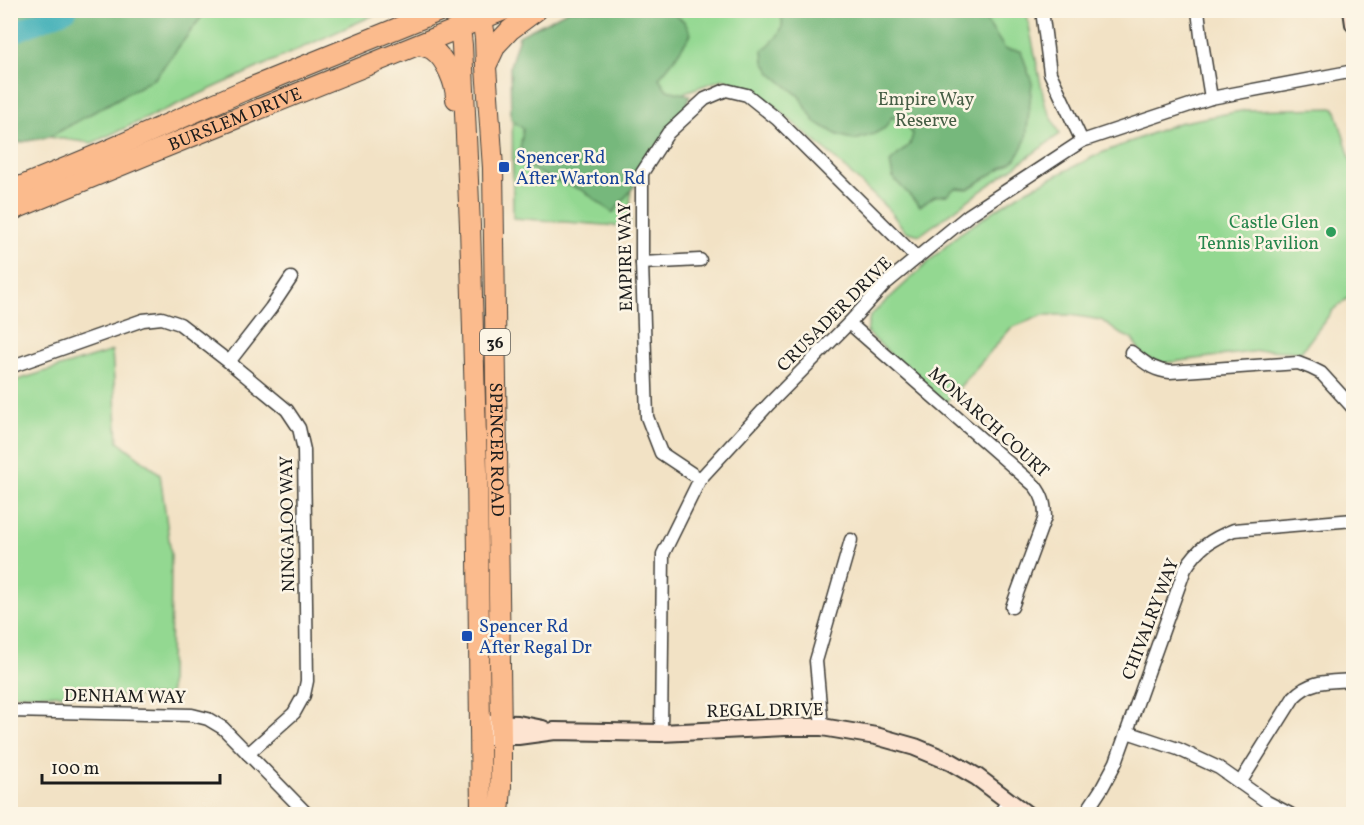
<svg xmlns="http://www.w3.org/2000/svg" width="1364" height="825" viewBox="0 0 1364 825" font-family="Vollkorn,serif">
  <style>
    .green { fill: #93d891; stroke: #587a56; stroke-width: 1.5 }
    .forest { fill: #76b87b; stroke: #496a4c; stroke-width: 1.5 }
    .lines { fill: none; stroke-linecap: round; stroke-linejoin: round }
    .river { stroke: #3eafb7; stroke-width: 21 }
    .street-casing { stroke: #3c3a35; stroke-width: 15 }
    .secondary-casing { stroke: #3c3a35; stroke-width: 20 }
    .primary-casing { stroke: #3c3a35; stroke-width: 22 }
    .street { stroke: #fff; stroke-width: 12 }
    .secondary { stroke: #fde4d1; stroke-width: 16 }
    .primary { stroke: #fbbb8d; stroke-width: 20 }
    .transit-dot { fill: #1a4fb4; stroke: #fcf5e5; stroke-width: 2 }
    .leisure-dot { fill: #2e9e5b; stroke: #fcf5e5; stroke-width: 2 }
    .labels { text-anchor: middle; stroke-width: 5; stroke-linejoin: round; paint-order: stroke }
    .shield { fill: #fcf5e5; stroke: #5f5d58; stroke-width: 1.5 }
    .shield-label { font-size: 16px; font-weight: bold; fill: #1c1c1c }
    .park-label { font-size: 18px; fill: #465e45; stroke: #fcf5e5 }
    .street-label { font-size: 18px; fill: #1c1c1c; stroke: #fcf5e5 }
    .transit-label { font-size: 18px; fill: #164399; stroke: #fcf5e5; text-anchor: start }
    .leisure-label { font-size: 18px; fill: #27864d; stroke: #fcf5e5; text-anchor: end }
  </style>
  <rect width="100%" height="100%" fill="#fcf5e5"/>
  <filter id="ink" filterUnits="userSpaceOnUse"><feTurbulence type="fractalNoise" baseFrequency=".0167" numOctaves="2"/><feDisplacementMap in="SourceGraphic" scale="12" xChannelSelector="R" yChannelSelector="G"/><feConvolveMatrix kernelMatrix="1 2 1 2 8 2 1 2 1" color-interpolation-filters="sRGB"/></filter>
  <filter id="wash" filterUnits="userSpaceOnUse"><feTurbulence type="fractalNoise" baseFrequency=".008" numOctaves="4" result="noise"/><feDisplacementMap in="SourceGraphic" scale="24" xChannelSelector="R" yChannelSelector="G"/><feGaussianBlur stdDeviation="1.35" result="paint"/><feColorMatrix in="noise" values="0 0 0 0 0 0 0 0 0 0 0 0 0 0 0 0 0 1.4 0 .05"/><feComposite in="paint" operator="in"/></filter>
  <g filter="url(#wash)">
    <rect width="100%" height="100%" fill="#f2e2c5"/>
    <g class="green">
      <path d="M206,11H383L92,143L49,137L155,78Z"/>
      <path d="M571,11H1026L1045,104L1060,134L920,235L905,231L889,210L831,155L776,108L750,88L723,79L685,92L648,129L631,163L630,227L513,218L512,83Z"/>
      <path d="M1335,108L1353,168V294L1333,310L1301,352L1267,350L1164,363L1145,358L1132,339L1119,333L1101,320L1071,315H1043L1011,328L944,405L867,332L870,316L959,234L1021,193L1099,154L1178,123L1246,110Z"/>
      <path d="M112,351L118,441L160,474L171,554L170,696L11,694V382Z"/>
    </g>
    <g class="forest">
      <path d="M11,10H206V11L155,78L49,137L11,144Z"/>
      <path d="M569,10L672,11L676,16L684,21L691,34L675,58L659,78L667,90L690,95L685,113L639,180L613,213L582,190L551,179L525,165L518,164L523,129L511,119L510,66L519,36Z"/>
      <path d="M778,11H980L1005,49L1021,51L1032,83L1026,139L1016,159L968,189L955,188L947,195L935,196L920,206L893,178L890,162L910,144L913,134L903,122L892,117L885,128L874,134L855,140L838,135L815,122L799,96L772,74L764,62L763,50C775,40 790,27 778,11Z"/>
    </g>
    <g class="lines">
      <path class="river" d="M10,34L67,10"/>
    </g>
  </g>
  <g filter="url(#ink)">
    <g class="lines">
      <defs>
        <g id="street">
          <path d="M1042,10L1050,73L1082,141"/>
          <path d="M1198,10L1201,36L1211,98"/>
          <path d="M642,263L700,260"/>
          <path d="M849,323L1035,486C1043,496 1045,505 1045,517L1012,607"/>
          <path d="M1131,352C1145,362 1151,370 1170,372L1298,363L1311,368L1321,373L1354,409"/>
          <path d="M229,362L271,308L291,278"/>
          <path d="M10,367L143,320L162,318L180,324L229,362L287,410L299,428L304,450L307,681L304,695L294,713L248,754"/>
          <path d="M700,479L661,453L647,417L642,263V173L668,133L705,99L726,90L747,95L777,119L917,258"/>
          <path d="M10,711L192,715L208,719L223,728L307,814"/>
          <path d="M822,727L816,661L851,540"/>
          <path d="M1127,732L1178,749L1219,768L1267,802L1290,814"/>
          <path d="M661,733L663,554L700,479L769,404L849,323L885,284L969,215L1082,141L1211,98L1354,71"/>
          <path d="M1240,783L1294,697C1311,679 1330,682 1354,680"/>
          <path d="M999,814L1009,801"/>
          <path d="M1085,814L1102,788L1116,762L1185,569C1198,548 1211,539 1234,530L1354,520"/>
        </g>
        <g id="secondary">
          <path d="M1352,10L1354,24"/>
          <path d="M479,723L518,724L543,729"/>
          <path d="M480,736H518L555,731L661,733L786,727H822L876,736L915,747L951,762L977,777L1026,814"/>
        </g>
        <g id="primary">
          <path d="M458,10L462,45L470,226L477,471L481,814"/>
          <path id="s1" d="M481,10L485,38L486,67L493,168L501,736V787L499,814"/>
          <path d="M419,45C423,46 429,47 433,50C446,59 456,84 456,99"/>
          <path d="M487,64L496,45L510,30L537,10"/>
          <path d="M10,191L104,152L245,90L442,10"/>
          <path id="s2" d="M10,211L158,150L504,10"/>
        </g>
      </defs>
      <use href="#street" class="street-casing"/>
      <use href="#secondary" class="secondary-casing"/>
      <use href="#primary" class="primary-casing"/>
      <use href="#street" class="street"/>
      <use href="#secondary" class="secondary"/>
      <use href="#primary" class="primary"/>
    </g>
  </g>
  <g class="transit-dot">
    <rect x="498" y="161" width="12" height="12" rx="3"/>
    <rect x="461" y="630" width="12" height="12" rx="3"/>
  </g>
  <circle class="leisure-dot" cx="1331" cy="232" r="6"/>
  <g class="labels">
    <rect class="shield" x="480" y="329" width="30" height="26" rx="4.5"/>
    <g class="shield-label">
      <text x="495" y="348">36</text>
    </g>
    <g class="park-label">
      <text x="926" y="105">Empire Way<tspan x="926" dy="21">Reserve</tspan></text>
    </g>
    <g class="street-label">
      <text dy="6" stroke="none"><textPath href="#s2" startOffset="243">BURSLEM DRIVE</textPath></text>
      <text transform="translate(625 257) rotate(-91)" y="6">EMPIRE WAY</text>
      <text transform="translate(834 314) rotate(-45)" y="6">CRUSADER DRIVE</text>
      <text transform="translate(989 422) rotate(42)" y="6">MONARCH COURT</text>
      <text dy="6" stroke="none"><textPath href="#s1" startOffset="440">SPENCER ROAD</textPath></text>
      <text transform="translate(287 524) rotate(-91)" y="6">NINGALOO WAY</text>
      <text transform="translate(1150 619) rotate(-69)" y="6">CHIVALRY WAY</text>
      <text transform="translate(125 696) rotate(1)" y="6">DENHAM WAY</text>
      <text transform="translate(765 710) rotate(-1)" y="6">REGAL DRIVE</text>
    </g>
    <g class="transit-label">
      <text x="516" y="163">Spencer Rd<tspan x="516" dy="21">After Warton Rd</tspan></text>
      <text x="479" y="632">Spencer Rd<tspan x="479" dy="21">After Regal Dr</tspan></text>
    </g>
    <g class="leisure-label">
      <text x="1319" y="228">Castle Glen<tspan x="1319" dy="21">Tennis Pavilion</tspan></text>
    </g>
  </g>
  <rect width="1364" height="825" fill="none" stroke="#fcf5e5" stroke-width="36"/>
  <path d="M42 774v9h178v-9" fill="none" stroke="#1c1c1c" stroke-width="3"/>
  <text x="51" y="774" font-size="18" fill="#1c1c1c" stroke="#fcf5e5" stroke-width="4.5" paint-order="stroke">100 m</text>
</svg>
